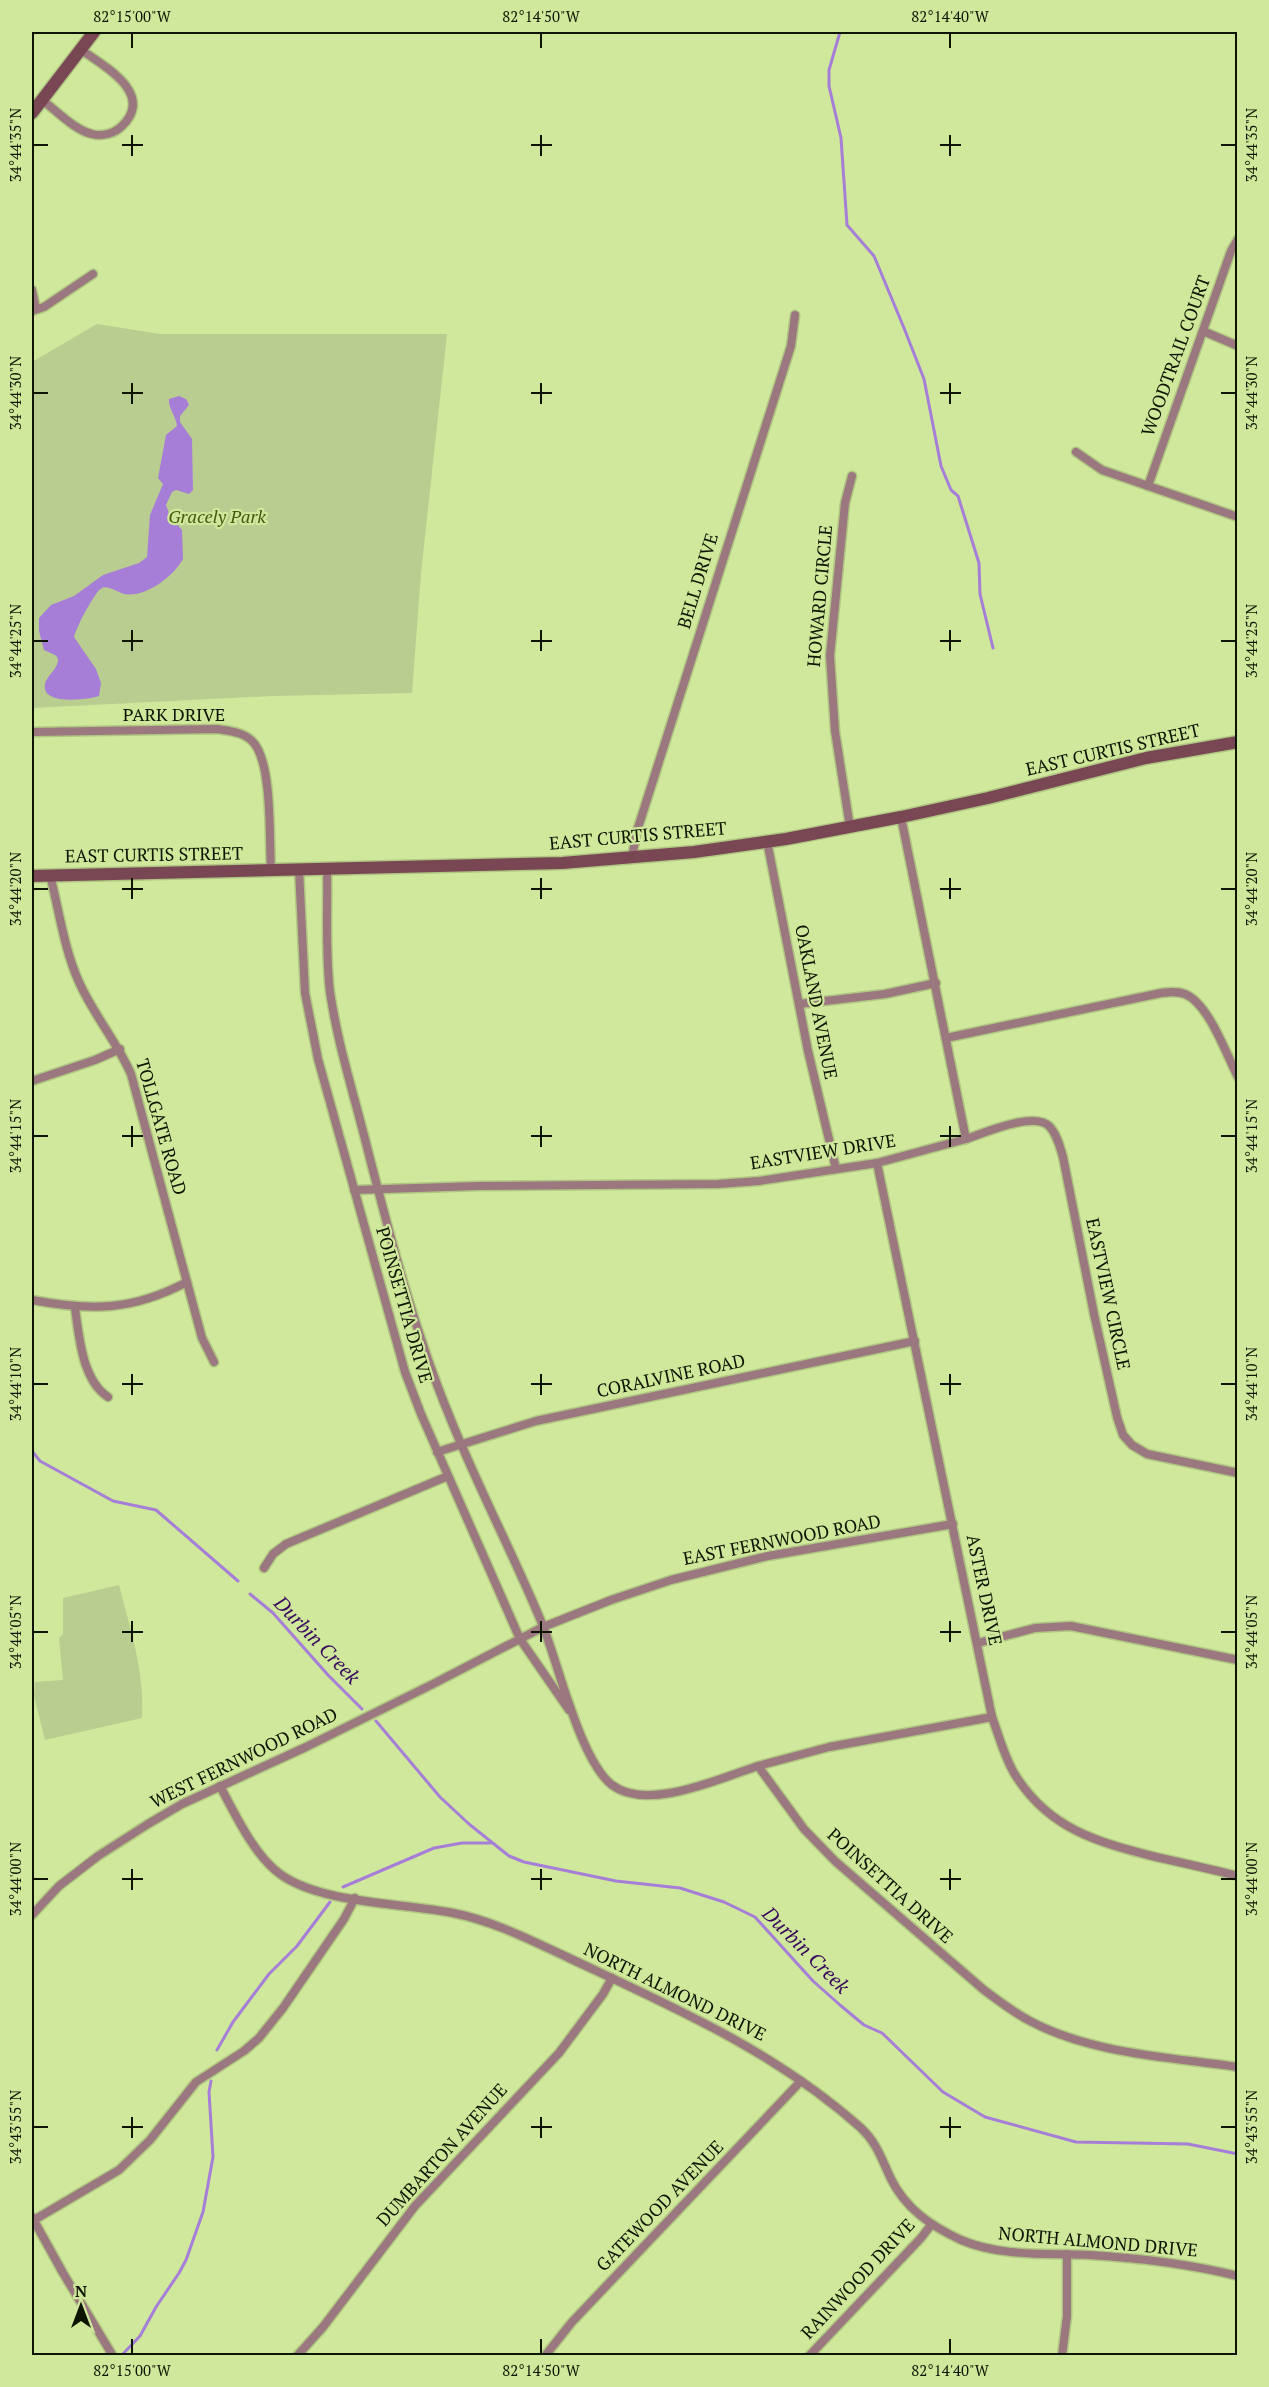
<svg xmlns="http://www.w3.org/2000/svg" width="1269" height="2387" viewBox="0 0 1269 2387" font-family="'PT Serif',serif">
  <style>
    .green { fill: #b8cd8f }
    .water { fill: #a67ed8 }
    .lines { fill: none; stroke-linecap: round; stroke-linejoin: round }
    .stream { stroke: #a67ed8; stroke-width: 3 }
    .street-casing { stroke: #b0c682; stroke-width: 11 }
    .secondary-casing { stroke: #b0c682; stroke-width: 15 }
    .street { stroke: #9b777f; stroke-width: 8 }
    .secondary { stroke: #794754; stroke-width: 12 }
    .ticks { fill: none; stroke: #0d1400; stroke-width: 2 }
    .labels { text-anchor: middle; stroke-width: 4.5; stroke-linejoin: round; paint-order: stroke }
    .street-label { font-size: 18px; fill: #0d1400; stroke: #cfe89b }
    .park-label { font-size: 18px; font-style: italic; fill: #475a0f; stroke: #cfe89b }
    .water-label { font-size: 20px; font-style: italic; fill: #38095d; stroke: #cfe89b }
    .neatline { fill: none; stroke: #0d1400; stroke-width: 2 }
    .ticks-label { font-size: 15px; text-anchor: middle; fill: #0d1400 }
  </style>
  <rect width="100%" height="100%" fill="#cfe89b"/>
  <g class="green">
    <path d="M97,324L160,334H447L421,573L412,693L273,696L32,708V362Z"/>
    <path d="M119,1585C130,1628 145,1673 142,1718L45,1740L34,1696L35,1682L63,1680L59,1638L63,1634V1598Z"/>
  </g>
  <path class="water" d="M179,396L186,399L189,405L180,416V422L192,439L193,490L189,494L176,490L172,492L166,505L170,516L182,530L183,559C173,577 145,598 124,594C118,592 107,585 102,588C95,591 76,628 74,637L96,669L101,683L99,696C87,700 36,706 46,681C49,674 58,668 58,660C58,654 49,653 44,650L39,631V618L51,605L74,596L103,575L139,563L147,557L150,515L163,484L158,478L166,435L177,426C176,416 168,408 169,399Z"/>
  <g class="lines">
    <g class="stream">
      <path d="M840,32L829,70V86L841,138L847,225L874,256L904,328L924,379L941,466L951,490L958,496L979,563L980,594L993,648"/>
      <path d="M32,1451L40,1461L113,1501L156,1510L238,1581"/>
      <path d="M250,1594L273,1613L328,1675L362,1709"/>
      <path d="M376,1721L440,1797L469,1824L509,1856L524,1862L616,1881L680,1888L724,1902L755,1917L813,1981L840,2005L864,2025L882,2033L943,2092L985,2117L1076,2142L1188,2144L1238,2154"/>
      <path d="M343,1887L434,1848L462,1843H491"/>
      <path d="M217,2050L233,2022L269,1974L297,1946L330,1902"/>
      <path d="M121,2356L140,2336L156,2307L179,2273L186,2260L203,2212L213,2157L209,2092L211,2081"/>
    </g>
    <defs>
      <g id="street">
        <path d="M42,100C56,110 74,130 92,134C103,137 115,133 122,126C156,93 102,65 80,49"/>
        <path d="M32,290L36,309"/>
        <path d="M32,311L44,307L93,274"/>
        <path d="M1203,331L1238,346"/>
        <path d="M1076,452L1102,470L1238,517"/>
        <path d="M1148,486L1231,251L1238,239"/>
        <path d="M32,732L217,729C229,731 243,732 252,741C273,760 269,841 271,870"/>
        <path d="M850,827L835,731L830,656L845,503L852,476"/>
        <path d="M767,841L808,1051L836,1169"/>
        <path d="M632,857L637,831L791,346L795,315"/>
        <path d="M327,868C328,908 325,952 330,992C338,1046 355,1098 368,1151C391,1240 414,1330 449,1415C477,1486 514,1555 543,1626C559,1666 580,1760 612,1785C648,1812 720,1778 758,1766L804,1829L835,1861L984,1990C999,2001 1013,2012 1030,2021C1092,2054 1169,2057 1238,2067"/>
        <path d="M299,869L305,993L318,1059L405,1372L421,1414L520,1639L569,1710"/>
        <path d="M50,875C59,910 64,949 79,982C93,1014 117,1042 131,1074L202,1338L214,1362"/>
        <path d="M799,1004L885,994L936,983"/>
        <path d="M946,1038L1161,993C1169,992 1177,991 1185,994C1209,1004 1226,1054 1238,1077"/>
        <path d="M32,1081L95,1060L120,1049"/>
        <path d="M966,1139C984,1133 1034,1111 1049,1126C1057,1134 1060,1147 1063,1157L1094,1314L1117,1417L1123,1435L1132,1445L1147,1454L1238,1473"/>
        <path d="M877,1163L992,1717C999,1736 1004,1756 1014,1773C1048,1829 1097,1842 1156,1857C1183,1863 1210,1869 1238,1876"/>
        <path d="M354,1190L478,1186L718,1184L759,1181L877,1163L966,1139L901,817"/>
        <path d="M32,1300C91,1311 132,1311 187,1282"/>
        <path d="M75,1308C79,1336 82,1380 108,1397"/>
        <path d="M437,1452L536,1421L915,1341"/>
        <path d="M264,1568L273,1554L286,1544L448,1476"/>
        <path d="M978,1643L1035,1628L1071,1626L1238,1660"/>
        <path d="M758,1766L829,1747L992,1717"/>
        <path d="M220,1786C235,1814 254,1855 280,1874C321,1904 404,1903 453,1913C494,1921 532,1941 569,1958C673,2007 775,2051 861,2128C877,2143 882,2160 891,2179C906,2209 931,2226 961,2240C1001,2257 1048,2253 1090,2255C1140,2258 1189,2264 1238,2276"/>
        <path d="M32,1915L59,1886L98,1856L148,1824L182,1804L306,1747L433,1684L543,1627L611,1600L671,1580L768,1556L953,1524"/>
        <path d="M32,2217L63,2273L113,2356"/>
        <path d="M34,2220L119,2170L150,2140L196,2082L244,2051L259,2038L283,2008L344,1919L355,1898"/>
        <path d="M297,2356L323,2327L415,2206L559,2053L603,1994L612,1978"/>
        <path d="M545,2356L572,2322L801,2081"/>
        <path d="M809,2356L921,2238L931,2225"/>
        <path d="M1062,2356L1067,2316V2254"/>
      </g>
      <g id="secondary">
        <path d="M32,113L94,32"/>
        <path d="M32,876L562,863L694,852L786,839L901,817L988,798L1146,758L1238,742"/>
      </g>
    </defs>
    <use href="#street" class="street-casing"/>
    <use href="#secondary" class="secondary-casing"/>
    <use href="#street" class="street"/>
    <use href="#secondary" class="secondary"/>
  </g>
  <path class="ticks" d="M132,33V48M541,33V48M950,33V48M132,135V156M541,135V156M950,135V156M33,145H48M122,145H143M531,145H552M940,145H961M1221,145H1236M132,383V404M541,383V404M950,383V404M33,393H48M122,393H143M531,393H552M940,393H961M1221,393H1236M132,630V651M541,630V651M950,630V651M33,641H48M122,641H143M531,641H552M940,641H961M1221,641H1236M132,878V899M541,878V899M950,878V899M33,889H48M122,889H143M531,889H552M940,889H961M1221,889H1236M132,1126V1147M541,1126V1147M950,1126V1147M33,1136H48M122,1136H143M531,1136H552M940,1136H961M1221,1136H1236M132,1374V1395M541,1374V1395M950,1374V1395M33,1384H48M122,1384H143M531,1384H552M940,1384H961M1221,1384H1236M132,1621V1642M541,1621V1642M950,1621V1642M33,1632H48M122,1632H143M531,1632H552M940,1632H961M1221,1632H1236M132,1869V1890M541,1869V1890M950,1869V1890M33,1879H48M122,1879H143M531,1879H552M940,1879H961M1221,1879H1236M132,2117V2138M541,2117V2138M950,2117V2138M33,2127H48M122,2127H143M531,2127H552M940,2127H961M1221,2127H1236M132,2339V2354M541,2339V2354M950,2339V2354"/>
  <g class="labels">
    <g class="street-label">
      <text transform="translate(1176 356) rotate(-70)" y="6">WOODTRAIL COURT</text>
      <text transform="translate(698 581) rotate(-73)" y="6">BELL DRIVE</text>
      <text transform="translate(820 596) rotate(-85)" y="6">HOWARD CIRCLE</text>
      <text x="174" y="721">PARK DRIVE</text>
      <text transform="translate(1113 750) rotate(-13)" y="6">EAST CURTIS STREET</text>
      <text transform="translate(638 836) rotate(-5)" y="6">EAST CURTIS STREET</text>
      <text transform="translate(154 855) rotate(-1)" y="6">EAST CURTIS STREET</text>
      <text transform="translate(816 1002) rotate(79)" y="6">OAKLAND AVENUE</text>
      <text transform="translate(161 1127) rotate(74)" y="6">TOLLGATE ROAD</text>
      <text transform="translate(823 1152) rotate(-9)" y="6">EASTVIEW DRIVE</text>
      <text transform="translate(1108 1294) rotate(78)" y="6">EASTVIEW CIRCLE</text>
      <text transform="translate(404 1305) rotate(74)" y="6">POINSETTIA DRIVE</text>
      <text transform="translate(671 1376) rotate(-12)" y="6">CORALVINE ROAD</text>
      <text transform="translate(782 1540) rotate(-11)" y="6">EAST FERNWOOD ROAD</text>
      <text transform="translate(984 1590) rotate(78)" y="6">ASTER DRIVE</text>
      <text transform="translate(244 1758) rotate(-26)" y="6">WEST FERNWOOD ROAD</text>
      <text transform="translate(890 1886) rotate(42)" y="6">POINSETTIA DRIVE</text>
      <text transform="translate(675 1992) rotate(26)" y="6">NORTH ALMOND DRIVE</text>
      <text transform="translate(442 2155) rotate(-48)" y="6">DUMBARTON AVENUE</text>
      <text transform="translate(660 2206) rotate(-46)" y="6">GATEWOOD AVENUE</text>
      <text transform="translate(1098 2242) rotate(5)" y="6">NORTH ALMOND DRIVE</text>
      <text transform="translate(858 2279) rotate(-47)" y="6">RAINWOOD DRIVE</text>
    </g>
    <g class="park-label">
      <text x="217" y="523">Gracely Park</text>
    </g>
    <g class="water-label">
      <text transform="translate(317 1640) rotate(46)" y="7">Durbin Creek</text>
      <text transform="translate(806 1950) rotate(45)" y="7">Durbin Creek</text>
    </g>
  </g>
  <rect width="1269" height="2387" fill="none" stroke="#cfe89b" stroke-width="66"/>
  <g transform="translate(81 2306)" stroke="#cfe89b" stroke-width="4.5" paint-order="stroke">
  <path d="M0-4.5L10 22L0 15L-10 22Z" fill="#0d1400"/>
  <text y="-9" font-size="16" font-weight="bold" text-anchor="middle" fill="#0d1400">N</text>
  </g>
  <rect x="33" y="33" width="1203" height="2321" class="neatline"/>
  <g class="ticks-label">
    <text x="132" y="22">82°15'00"W</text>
    <text x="541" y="22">82°14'50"W</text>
    <text x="950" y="22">82°14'40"W</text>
    <text transform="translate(16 145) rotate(-90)" y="5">34°44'35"N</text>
    <text transform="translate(1252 145) rotate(-90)" y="5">34°44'35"N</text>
    <text transform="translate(16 393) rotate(-90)" y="5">34°44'30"N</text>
    <text transform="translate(1252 393) rotate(-90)" y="5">34°44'30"N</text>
    <text transform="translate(16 641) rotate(-90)" y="5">34°44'25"N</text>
    <text transform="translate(1252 641) rotate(-90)" y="5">34°44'25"N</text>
    <text transform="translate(16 889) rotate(-90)" y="5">34°44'20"N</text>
    <text transform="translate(1252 889) rotate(-90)" y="5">34°44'20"N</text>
    <text transform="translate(16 1136) rotate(-90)" y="5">34°44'15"N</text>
    <text transform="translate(1252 1136) rotate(-90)" y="5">34°44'15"N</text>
    <text transform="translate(16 1384) rotate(-90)" y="5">34°44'10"N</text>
    <text transform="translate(1252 1384) rotate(-90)" y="5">34°44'10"N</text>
    <text transform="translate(16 1632) rotate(-90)" y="5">34°44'05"N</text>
    <text transform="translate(1252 1632) rotate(-90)" y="5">34°44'05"N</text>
    <text transform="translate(16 1879) rotate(-90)" y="5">34°44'00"N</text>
    <text transform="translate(1252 1879) rotate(-90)" y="5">34°44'00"N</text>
    <text transform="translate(16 2127) rotate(-90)" y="5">34°43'55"N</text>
    <text transform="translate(1252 2127) rotate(-90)" y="5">34°43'55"N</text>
    <text x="132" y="2376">82°15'00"W</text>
    <text x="541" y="2376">82°14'50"W</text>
    <text x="950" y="2376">82°14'40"W</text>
  </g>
</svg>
